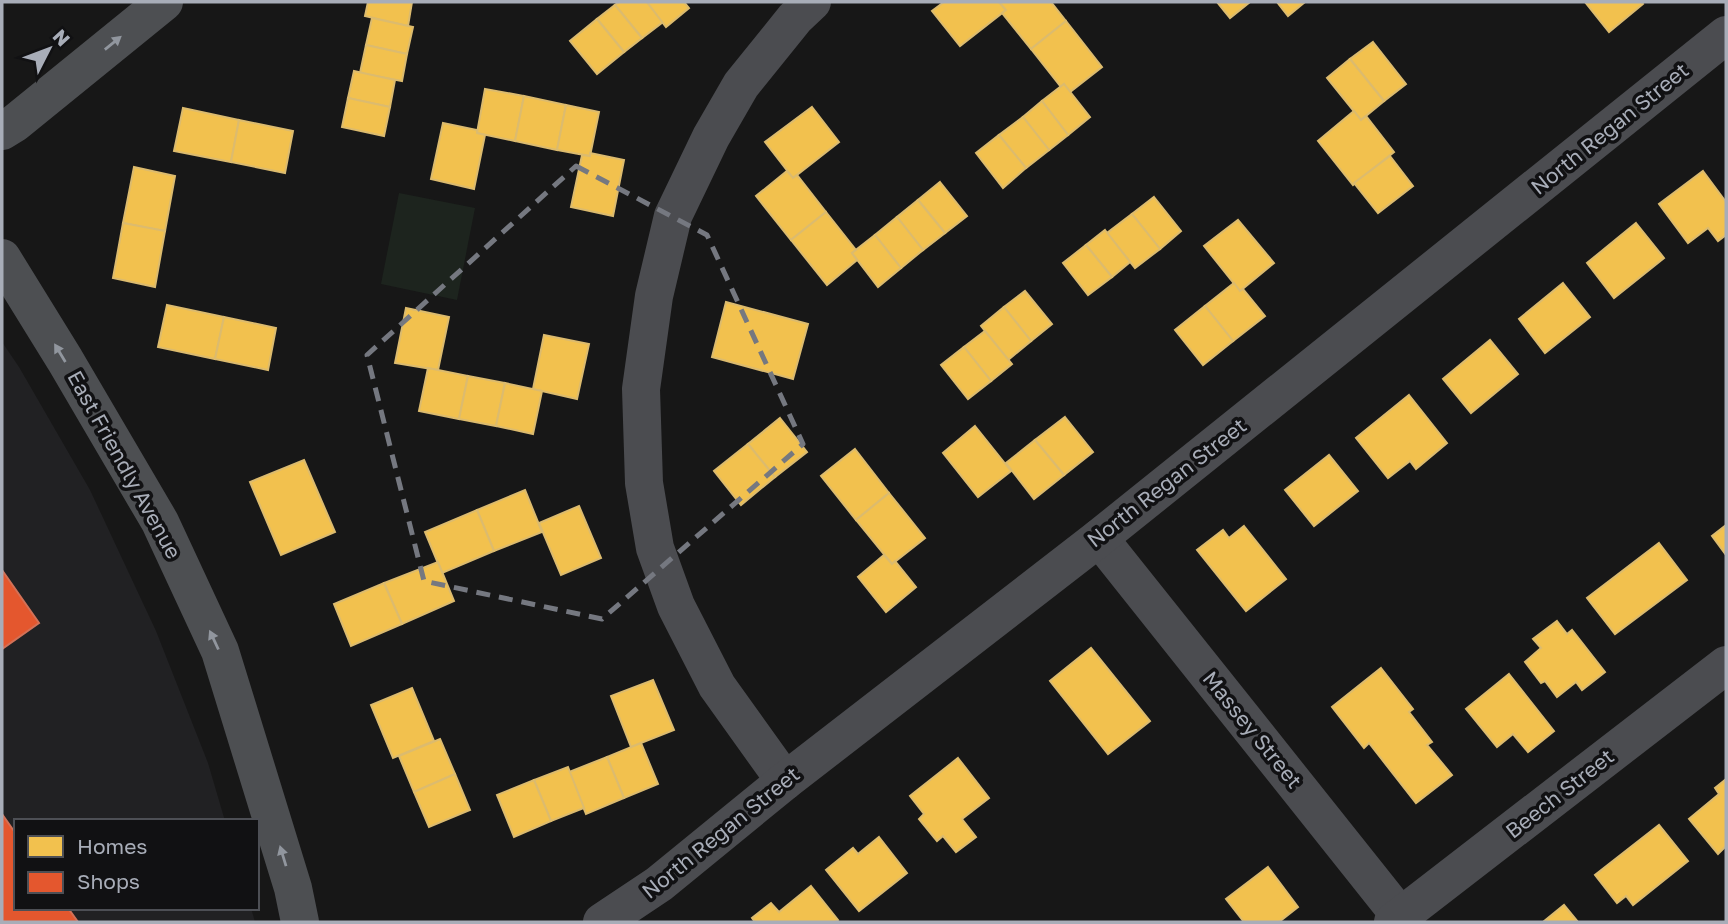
<svg xmlns="http://www.w3.org/2000/svg" width="1728" height="924" viewBox="0 0 1728 924" font-family="'Golos Text',sans-serif">
  <style>
    .built { fill: #212123 }
    .green { fill: #1d241e }
    .homes { fill: #f2c14e; stroke: #dcbb6e; stroke-width: 2 }
    .shops { fill: #e4572e; stroke: #d27157; stroke-width: 2 }
    .lines { fill: none; stroke-linecap: round; stroke-linejoin: round }
    .minor { stroke: #4b4c50; stroke-width: 38 }
    .major { stroke: #4d4f52; stroke-width: 38 }
    .oneway { fill: #91969e }
    .marked { fill: none; stroke: #757880; stroke-width: 5; stroke-dasharray: 14 9; stroke-linejoin: round }
    .labels { text-anchor: middle; stroke-width: 7; stroke-linejoin: round; paint-order: stroke }
    .street-label { font-size: 21px; fill: #a8adb8; stroke: #111113 }
  </style>
  <rect width="100%" height="100%" fill="#171717"/>
  <path class="built" d="M2,342L19,367L90,490L156,631L208,763L225,821H16V908H251L255,922H2Z"/>
  <path class="green" d="M399,193L475,208L457,300L381,284Z"/>
  <g class="homes">
    <path d="M368,2H412L408,26L365,16Z"/>
    <path d="M619,2H647L663,22L642,38L615,5Z"/>
    <path d="M647,2H684L689,8L666,27Z"/>
    <path d="M944,2H999L1006,10L960,46L932,11Z"/>
    <path d="M1001,2H1051L1066,21L1031,49L1002,13L1006,10L1000,3Z"/>
    <path d="M1217,2H1250L1230,18Z"/>
    <path d="M1277,2H1305L1288,16Z"/>
    <path d="M1585,2H1641L1643,4L1609,32Z"/>
    <path d="M615,5L642,38L624,52L597,19Z"/>
    <path d="M372,18L413,27L407,54L366,45Z"/>
    <path d="M597,19L624,52L597,74L570,41Z"/>
    <path d="M1066,21L1102,67L1070,92L1064,84L1061,87L1031,49Z"/>
    <path d="M1373,42L1406,84L1384,101L1350,59Z"/>
    <path d="M366,45L407,54L402,81L360,73Z"/>
    <path d="M1350,59L1384,101L1361,120L1327,78Z"/>
    <path d="M354,71L395,80L390,107L348,98Z"/>
    <path d="M1064,84L1090,117L1068,135L1042,101Z"/>
    <path d="M485,89L524,96L515,141L477,133Z"/>
    <path d="M524,96L566,105L557,150L515,141Z"/>
    <path d="M348,98L390,107L384,136L342,127Z"/>
    <path d="M1042,101L1068,135L1049,150L1023,117Z"/>
    <path d="M566,105L599,112L590,156L557,150Z"/>
    <path d="M812,107L839,142L793,178L765,142Z"/>
    <path d="M183,108L239,120L231,162L174,151Z"/>
    <path d="M1354,111L1361,120L1366,116L1394,152L1353,185L1318,141Z"/>
    <path d="M1023,117L1049,150L1026,168L999,135Z"/>
    <path d="M239,120L293,131L285,173L231,162Z"/>
    <path d="M443,123L477,130V133L485,135L474,189L431,179Z"/>
    <path d="M999,135L1026,168L1003,188L976,153Z"/>
    <path d="M590,153L624,160L613,216L571,207L582,155L590,156Z"/>
    <path d="M1390,156L1413,186L1378,213L1354,183Z"/>
    <path d="M134,167L175,176L165,231L123,223Z"/>
    <path d="M787,171L793,178L797,175L826,212L791,240L756,196Z"/>
    <path d="M1703,171L1726,202V235L1718,241L1708,228L1688,243L1659,204Z"/>
    <path d="M940,182L967,216L945,233L918,200Z"/>
    <path d="M1154,197L1181,231L1160,249L1132,214Z"/>
    <path d="M918,200L945,233L923,250L897,217Z"/>
    <path d="M826,212L856,250L852,253L857,260L827,285L791,240Z"/>
    <path d="M1132,214L1160,249L1135,268L1107,233Z"/>
    <path d="M897,217L923,250L901,268L875,235Z"/>
    <path d="M1238,220L1274,263L1240,291L1204,246Z"/>
    <path d="M123,223L165,231L155,287L113,278Z"/>
    <path d="M1636,223L1664,258L1614,298L1587,263Z"/>
    <path d="M1105,230L1130,262L1112,277L1086,245Z"/>
    <path d="M875,235L901,268L878,287L852,253Z"/>
    <path d="M1086,245L1112,277L1088,295L1063,263Z"/>
    <path d="M1234,283L1240,291L1243,289L1265,316L1233,341L1205,306Z"/>
    <path d="M1563,283L1590,317L1545,353L1519,319Z"/>
    <path d="M1025,291L1052,324L1031,341L1004,307Z"/>
    <path d="M726,302L808,324L793,379L712,357Z"/>
    <path d="M167,305L224,317L215,359L158,347Z"/>
    <path d="M1205,306L1233,341L1203,365L1175,330Z"/>
    <path d="M1004,307L1031,341L1008,360L981,326Z"/>
    <path d="M406,308L449,317L438,370L395,363Z"/>
    <path d="M224,317L276,328L268,370L215,359Z"/>
    <path d="M985,331L1012,364L991,381L964,347Z"/>
    <path d="M544,335L589,344L577,399L533,389Z"/>
    <path d="M1490,340L1518,374L1471,413L1443,379Z"/>
    <path d="M964,347L991,381L968,399L941,365Z"/>
    <path d="M428,368L468,376L459,419L419,411Z"/>
    <path d="M468,376L505,383L496,426L459,419Z"/>
    <path d="M505,383L542,391L533,434L496,426Z"/>
    <path d="M1409,395L1447,443L1416,469L1410,461L1388,478L1356,438Z"/>
    <path d="M1065,417L1093,452L1064,475L1035,440Z"/>
    <path d="M780,418L807,452L775,477L748,444Z"/>
    <path d="M975,426L1011,471L978,497L943,453Z"/>
    <path d="M1035,440L1064,475L1034,499L1006,463Z"/>
    <path d="M748,444L775,477L741,505L714,471Z"/>
    <path d="M855,449L889,493L856,520L821,476Z"/>
    <path d="M1329,455L1358,491L1314,526L1285,490Z"/>
    <path d="M304,460L335,532L281,555L250,482Z"/>
    <path d="M525,490L542,532L494,551L477,510Z"/>
    <path d="M889,493L925,538L892,564L856,520Z"/>
    <path d="M579,506L601,558L561,575L539,523Z"/>
    <path d="M477,510L494,551L442,573L425,532Z"/>
    <path d="M1726,525V555L1712,536Z"/>
    <path d="M1244,526L1286,579L1246,611L1197,550L1223,530L1229,538Z"/>
    <path d="M1659,543L1687,580L1615,634L1587,598Z"/>
    <path d="M884,555L892,564L895,561L916,587L886,612L858,577Z"/>
    <path d="M438,562L454,601L402,624L384,583Z"/>
    <path d="M384,583L402,624L351,646L334,604Z"/>
    <path d="M1557,621L1567,634L1572,630L1605,672L1582,690L1576,682L1557,697L1545,681L1541,683L1525,662L1541,648L1533,639Z"/>
    <path d="M1091,648L1150,721L1108,754L1050,681Z"/>
    <path d="M1381,668L1413,709L1409,712L1432,742L1427,745L1452,775L1416,803L1369,743L1364,748L1332,707Z"/>
    <path d="M1509,674L1554,731L1528,752L1513,734L1497,747L1466,709Z"/>
    <path d="M653,680L674,730L631,747L611,696Z"/>
    <path d="M412,688L434,741L393,758L371,705Z"/>
    <path d="M440,739L455,774L414,792L399,756Z"/>
    <path d="M641,743L658,784L624,798L607,757Z"/>
    <path d="M607,757L624,798L586,814L569,772Z"/>
    <path d="M958,758L989,798L962,819L976,837L956,852L943,836L937,841L919,819L924,814L910,796Z"/>
    <path d="M568,767L584,808L551,821L534,780Z"/>
    <path d="M455,774L470,810L429,827L414,792Z"/>
    <path d="M1726,779V846L1718,854L1689,819L1719,794L1715,788Z"/>
    <path d="M534,780L551,821L514,837L497,795Z"/>
    <path d="M1659,825L1688,861L1633,905L1626,896L1617,903L1595,875Z"/>
    <path d="M879,837L907,873L859,911L826,870L853,848L858,854Z"/>
    <path d="M1268,867L1298,907L1279,922H1244L1226,899Z"/>
    <path d="M811,886L838,920L835,922H755L752,918L771,903L779,912Z"/>
    <path d="M1564,905L1578,922H1543Z"/>
  </g>
  <g class="shops">
    <path d="M2,570L39,623L2,649Z"/>
    <path d="M2,814L16,834V908H68L78,922H2Z"/>
  </g>
  <g class="lines">
    <g class="minor">
      <path d="M1099,538L1405,922"/>
      <path d="M785,781L717,686L676,606L655,548L644,483L641,389L654,296L673,216L711,137L741,85L795,18L812,2"/>
      <path d="M602,922L659,884L785,781L1099,538L1726,35"/>
      <path d="M1393,922L1726,665"/>
    </g>
    <g class="major">
      <path d="M2,131L15,123L164,2"/>
      <path d="M2,258L65,360L160,522L220,651L293,888L300,922"/>
    </g>
  </g>
  <defs><path id="oneway-solid" d="M-6-.8H1V-3.2L6.5 0L1 3.2V.8H-6Z" transform="scale(1.75)"/></defs>
  <g class="oneway">
    <use href="#oneway-solid" transform="translate(113 43) rotate(-39)"/>
    <use href="#oneway-solid" transform="translate(60 353) rotate(-121)"/>
    <use href="#oneway-solid" transform="translate(214 640) rotate(-115)"/>
    <use href="#oneway-solid" transform="translate(283 856) rotate(-107)"/>
  </g>
  <path class="marked" d="M576,166L707,235L803,444L602,619L424,581L367,355Z"/>
  <g class="labels">
    <g class="street-label">
      <text transform="translate(1610 129) rotate(-39)" y="7">North Regan Street</text>
      <text transform="translate(124 465) rotate(61)" y="7">East Friendly Avenue</text>
      <text transform="translate(1167 483) rotate(-38)" y="7">North Regan Street</text>
      <text transform="translate(1252 730) rotate(51)" y="7">Massey Street</text>
      <text transform="translate(1560 794) rotate(-38)" y="7">Beech Street</text>
      <text transform="translate(721 833) rotate(-39)" y="7">North Regan Street</text>
    </g>
  </g>
  <rect width="1728" height="924" fill="none" stroke="#a8adb8" stroke-width="7"/>
  <rect x="14" y="819" width="245" height="91" fill="#111113" stroke="#4d4f55" stroke-width="2"/>
  <rect x="28" y="836" width="35" height="21" fill="#f2c14e" stroke="#4d4f55" stroke-width="2"/>
  <text x="77" y="854" font-size="21" fill="#a8adb8">Homes</text>
  <rect x="28" y="872" width="35" height="21" fill="#e4572e" stroke="#4d4f55" stroke-width="2"/>
  <text x="77" y="889" font-size="21" fill="#a8adb8">Shops</text>
  <g transform="translate(49 49) rotate(48)" stroke="#111113" stroke-width="5" paint-order="stroke">
  <path d="M0-5L12 26L0 18L-12 26Z" fill="#a8adb8"/>
  <text y="-10" font-size="19" font-weight="bold" text-anchor="middle" fill="#a8adb8">N</text>
  </g>
</svg>
